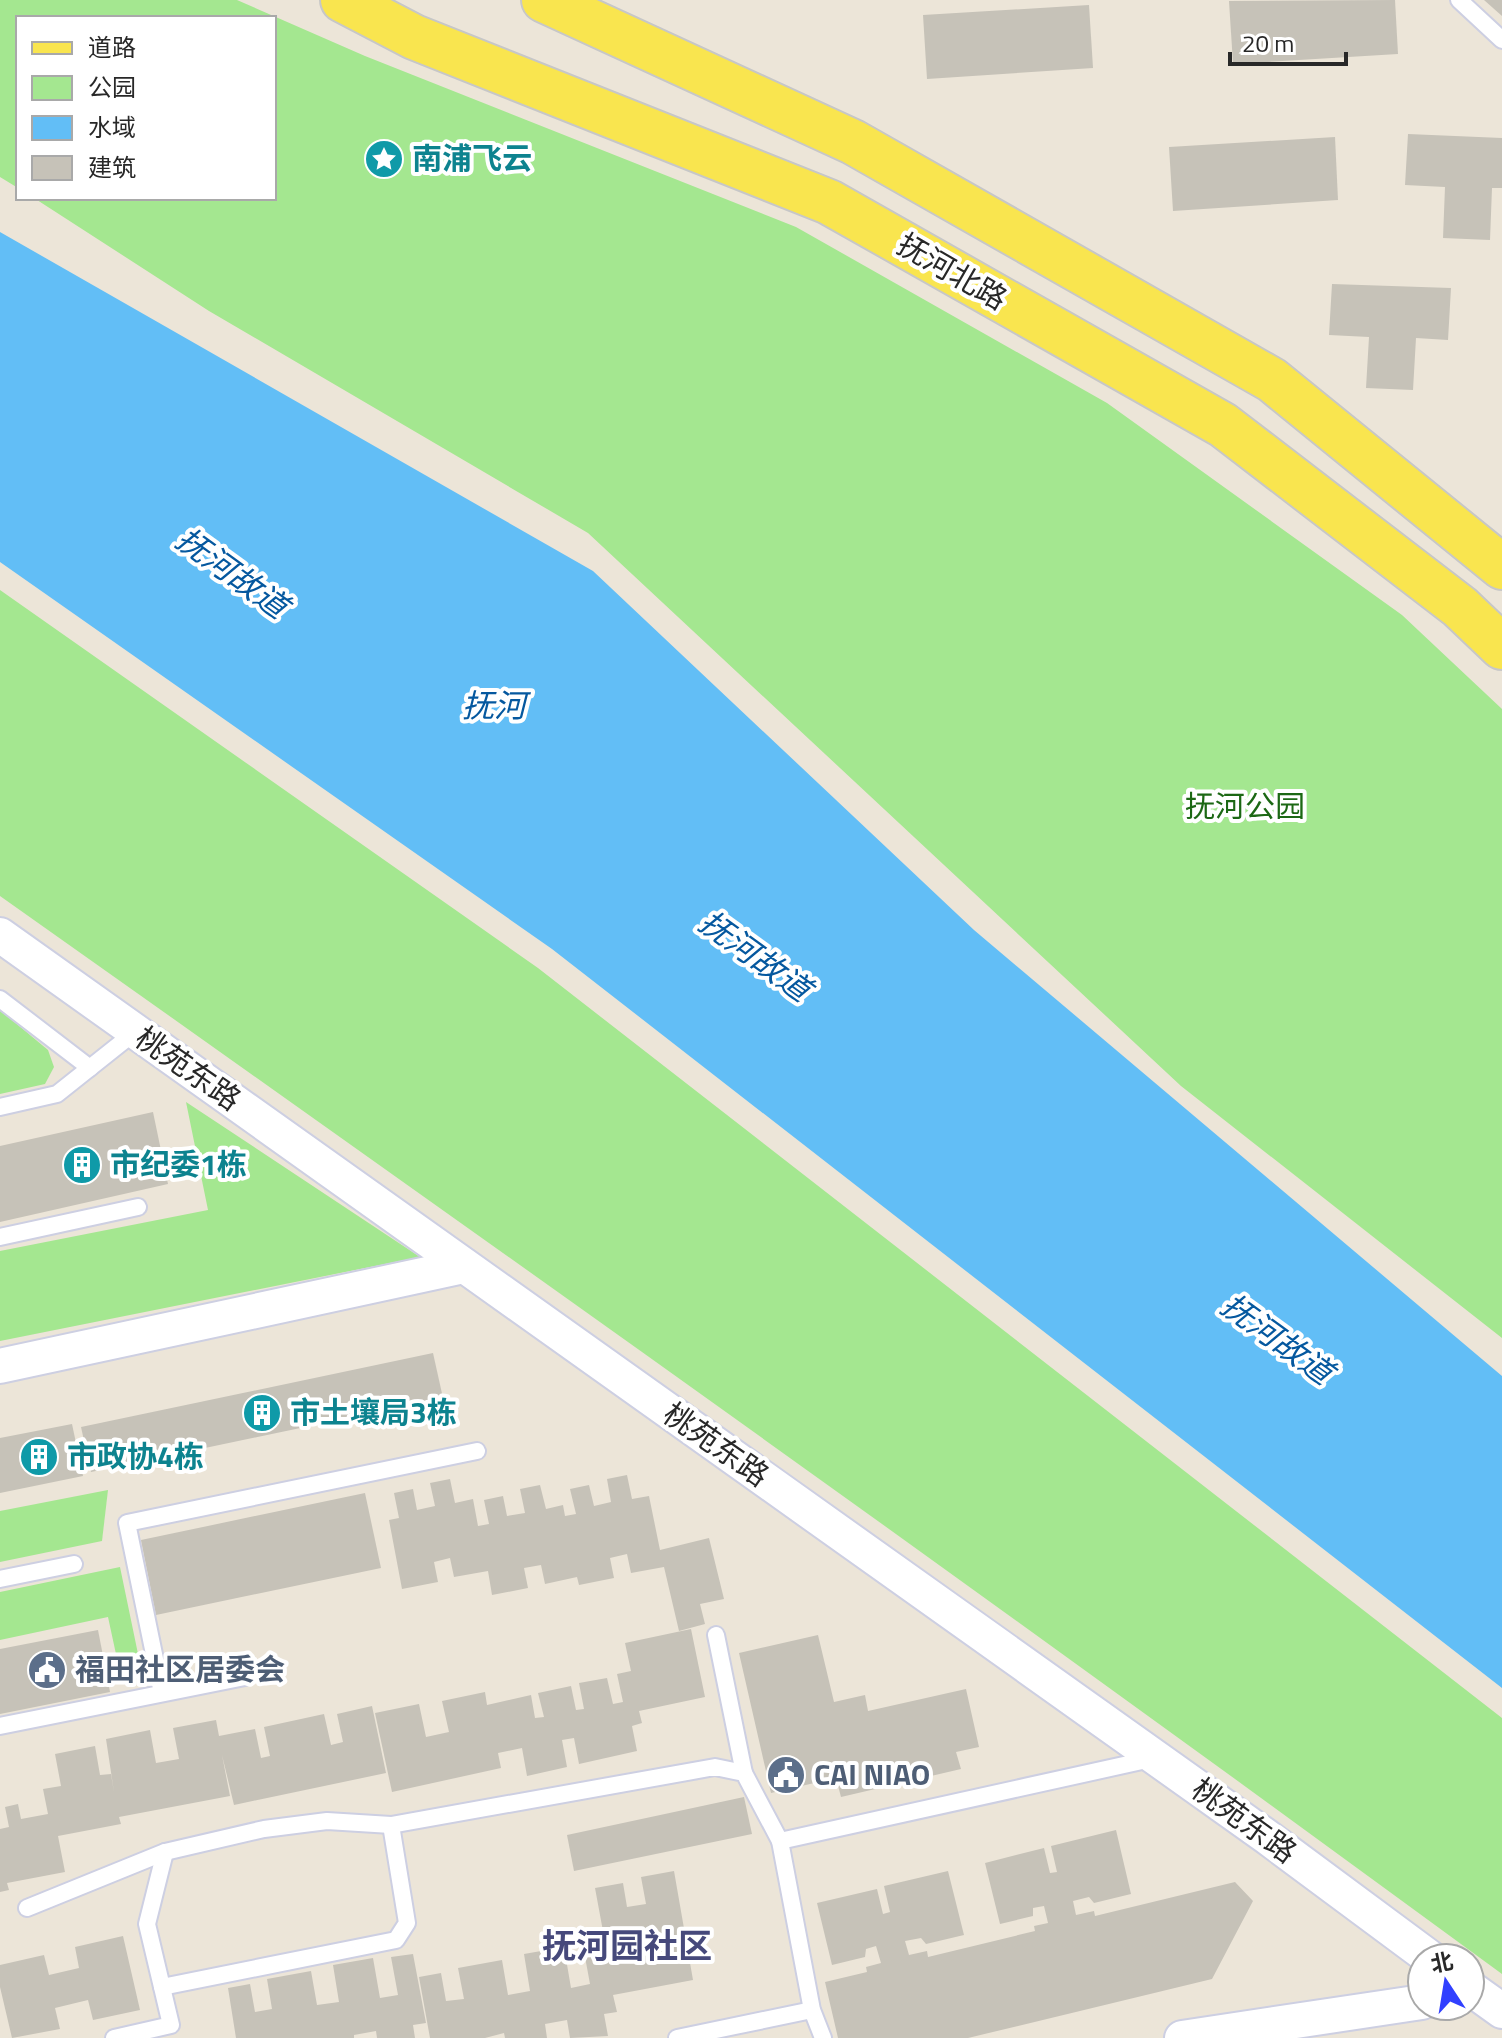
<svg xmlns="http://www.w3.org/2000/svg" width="1502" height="2038" viewBox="0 0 1502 2038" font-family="'Titillium Web','Noto Sans SC',sans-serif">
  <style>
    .green { fill: #a4e790 }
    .water { fill: #62bef6 }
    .building { fill: #c6c2b8 }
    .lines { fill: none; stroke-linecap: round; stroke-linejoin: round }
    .lane-casing { stroke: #cdcfe2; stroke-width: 20 }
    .street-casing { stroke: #cdcfe2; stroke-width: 38 }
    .primary-casing { stroke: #c7c7c7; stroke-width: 48 }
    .lane { stroke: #fff; stroke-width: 16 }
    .street { stroke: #fff; stroke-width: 34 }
    .primary { stroke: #f9e54f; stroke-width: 44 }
    .labels { text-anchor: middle; stroke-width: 8; stroke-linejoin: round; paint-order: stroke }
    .culture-label { font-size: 30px; font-weight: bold; fill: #0d838f; stroke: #fff; text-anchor: start }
    .street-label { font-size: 30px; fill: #282828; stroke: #fff }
    .park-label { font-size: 30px; fill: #1c6814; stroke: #fff }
    .service-label { font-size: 30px; font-weight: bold; fill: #4e5e75; stroke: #fff; text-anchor: start }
    .water-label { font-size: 32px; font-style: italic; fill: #05589f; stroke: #fff }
    .quarter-label { font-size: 34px; font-weight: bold; fill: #46497b; stroke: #fff }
  </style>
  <rect width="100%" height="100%" fill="#ece5d8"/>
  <g class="green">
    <path d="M0,0H237L365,56L796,227L1107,403L1402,615L1502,709V1338L1181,1086L588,533L209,311L34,198H274V18H18V188L0,177Z"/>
    <path d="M0,590L538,968L1502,1718V1974C1005,1609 503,1252 0,896Z"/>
    <path d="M0,1010L48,1050L54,1067L45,1084L0,1094Z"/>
    <path d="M186,1102L420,1257L0,1341V1251L208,1210Z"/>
    <path d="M108,1490L102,1541L0,1562V1511Z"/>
    <path d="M120,1567L143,1678L122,1682L108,1617L0,1640V1592Z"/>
  </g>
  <path class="water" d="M0,232L593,571L974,930L1502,1376V1688L552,949L0,562Z"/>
  <g class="building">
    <path d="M1395,0L1398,54L1233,64L1229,1Z"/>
    <path d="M1484,0H1502V16Z"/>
    <path d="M1089,5L1093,68L927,79L923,15Z"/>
    <path d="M1408,134L1502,138V188H1492L1490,240L1443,238L1445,187L1405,185Z"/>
    <path d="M1335,137L1338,200L1173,211L1169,147Z"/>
    <path d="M1332,284L1451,288L1448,340L1416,338L1413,390L1366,388L1369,337L1329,335Z"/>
    <path d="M153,1112L168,1184L0,1222V1146Z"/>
    <path d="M433,1353L443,1398L91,1472L81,1427Z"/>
    <path d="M72,1424L83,1476L0,1493V1438Z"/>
    <path d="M627,1475L632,1499L649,1496L660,1550L709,1538L724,1599L700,1604L705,1624L679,1631L664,1567L631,1573L627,1554L610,1558L614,1578L579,1585L577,1577L545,1584L541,1565L524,1568L528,1588L492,1595L488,1571L454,1577L450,1558L434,1562L438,1582L402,1589L389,1520L399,1518L394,1493L413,1489L417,1510L435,1506L430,1483L450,1479L455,1503L473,1499L478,1526L489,1524L484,1500L503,1496L507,1516L525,1513L520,1489L540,1485L546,1509L563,1505L565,1516L576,1514L570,1489L589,1485L594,1506L611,1502L607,1479Z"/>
    <path d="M365,1493L381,1568L156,1615L141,1540Z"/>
    <path d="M691,1629L705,1697L639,1711L642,1723L632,1726L637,1751L579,1764L574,1738L562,1740L567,1767L527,1776L522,1748L498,1753L501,1768L392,1792L375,1713L419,1704L426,1737L449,1732L442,1701L485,1692L487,1705L531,1695L535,1718L544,1717L538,1693L571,1686L576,1710L584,1709L579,1683L607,1678L613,1704L623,1702L617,1674L631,1671L625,1643Z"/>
    <path d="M98,1630L110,1692L0,1714V1649Z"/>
    <path d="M818,1635L834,1702L865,1695L868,1711L966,1689L979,1747L956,1752L961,1769L841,1797L836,1778L771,1793L739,1653Z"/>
    <path d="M372,1706L386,1773L234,1805L222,1755L230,1796L119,1817L121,1824L58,1836L65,1872L7,1883L9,1890L0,1892V1829L9,1827L5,1807L18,1804L21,1819L48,1814L43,1789L61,1786L55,1754L95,1746L100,1775L111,1774L114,1792L106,1739L150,1730L156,1763L179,1759L173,1728L216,1720L219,1736L255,1729L261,1758L270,1756L264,1727L324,1714L331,1745L343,1742L337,1714Z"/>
    <path d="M744,1797L752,1834L574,1871L567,1835Z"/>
    <path d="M1116,1830L1131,1894L1094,1903L1089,1897L1073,1901L1076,1915L1094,1911L1095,1916L1235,1882L1253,1901L1212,1979L968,2038H838L825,1982L867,1972L866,1967L881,1963L876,1946L866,1949L865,1957L832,1965L817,1903L877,1889L883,1914L890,1912L884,1886L948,1871L964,1935L926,1944L921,1938L905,1941L909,1955L927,1951L928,1957L1035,1931L1034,1926L1048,1923L1044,1906L1033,1908V1916L1000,1924L985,1863L1044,1848L1050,1873L1057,1872L1051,1846Z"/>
    <path d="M674,1871L693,1980L613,1995L617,2012L604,2014L608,2036L570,2038L567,2020L545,2024L547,2038H505L504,2033L485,2038H430L419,1977L441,1973L446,2001L464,1999L458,1968L502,1960L508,1995L530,1991L524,1954L564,1947L571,1988L590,1984L583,1946L605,1942L595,1888L623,1883L627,1907L646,1904L641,1877Z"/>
    <path d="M123,1936L140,2010L93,2020L88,2000L55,2008L60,2029L12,2038L0,1987V1965L44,1955L49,1975L79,1968L75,1947Z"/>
    <path d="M413,1954L426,2023L413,2025L415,2038H377L376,2031L354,2035V2038H236L228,1988L250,1984L255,2012L272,2009L267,1979L311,1971L317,2005L339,2002L333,1965L373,1958L380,1998L398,1995L391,1957Z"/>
  </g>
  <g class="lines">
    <defs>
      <g id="lane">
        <path d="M1459,0L1502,40"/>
        <path d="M0,999L90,1068"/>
        <path d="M0,1107L57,1094L135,1032"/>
        <path d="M0,1237L138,1207"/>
        <path d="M0,1579L74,1564"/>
        <path d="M716,1635L744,1773"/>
        <path d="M162,1693L127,1523L477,1451"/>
        <path d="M0,1726L245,1677"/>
        <path d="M27,1908L165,1852L264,1829L327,1821L391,1825L715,1767L744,1773L780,1841"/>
        <path d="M162,1987L396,1940L407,1923L391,1825"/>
        <path d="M114,2038L171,2025L147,1924L165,1852"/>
        <path d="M677,2038L812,2010"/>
        <path d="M823,2038L812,2010L780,1841L1151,1759"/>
      </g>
      <g id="street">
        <path d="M0,935L1267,1837L1430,1958"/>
        <path d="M0,1366L464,1266"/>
        <path d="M1470,1988L1502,2011"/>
        <path d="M1182,2038L1422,2002"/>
      </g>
      <g id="primary">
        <path d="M343,0L414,37L829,202L1223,425L1460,607L1502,647"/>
        <path d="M544,0L853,142L1272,380L1502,567"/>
      </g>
    </defs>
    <use href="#lane" class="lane-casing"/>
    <use href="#street" class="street-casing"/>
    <use href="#primary" class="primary-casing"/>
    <use href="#lane" class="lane"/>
    <use href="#street" class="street"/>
    <use href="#primary" class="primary"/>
  </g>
  <defs>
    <symbol id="sight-disc" viewBox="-11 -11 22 22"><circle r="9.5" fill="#0f9aa8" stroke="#fff"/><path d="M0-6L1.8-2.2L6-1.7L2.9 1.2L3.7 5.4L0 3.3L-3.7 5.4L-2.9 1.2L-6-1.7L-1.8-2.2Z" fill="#fff"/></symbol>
    <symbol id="building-disc" viewBox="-11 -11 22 22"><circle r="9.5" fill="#0f9aa8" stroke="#fff"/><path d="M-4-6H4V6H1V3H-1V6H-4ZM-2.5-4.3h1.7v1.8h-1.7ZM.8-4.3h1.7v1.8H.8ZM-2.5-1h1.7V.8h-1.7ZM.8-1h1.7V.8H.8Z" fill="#fff"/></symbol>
    <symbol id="civic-disc" viewBox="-11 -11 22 22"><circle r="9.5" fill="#5c6f8a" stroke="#fff"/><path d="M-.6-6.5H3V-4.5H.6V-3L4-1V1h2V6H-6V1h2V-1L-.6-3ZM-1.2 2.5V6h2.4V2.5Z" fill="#fff"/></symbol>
  </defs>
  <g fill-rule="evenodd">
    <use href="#sight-disc" x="362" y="137" width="44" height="44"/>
    <use href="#building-disc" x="60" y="1143" width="44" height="44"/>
    <use href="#building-disc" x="240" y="1391" width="44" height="44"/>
    <use href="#building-disc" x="17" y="1435" width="44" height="44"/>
    <use href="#civic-disc" x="25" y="1648" width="44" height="44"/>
    <use href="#civic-disc" x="764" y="1753" width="44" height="44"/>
  </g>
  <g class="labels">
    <g class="culture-label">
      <text x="412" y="169">南浦飞云</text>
      <text x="110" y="1175">市纪委1栋</text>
      <text x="290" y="1423">市土壤局3栋</text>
      <text x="67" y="1467">市政协4栋</text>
    </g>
    <g class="street-label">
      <text transform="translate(952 272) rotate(30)" y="10">抚河北路</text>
      <text transform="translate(188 1069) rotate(35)" y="10">桃苑东路</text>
      <text transform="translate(716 1445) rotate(35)" y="10">桃苑东路</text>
      <text transform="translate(1244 1821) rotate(36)" y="10">桃苑东路</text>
    </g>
    <g class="park-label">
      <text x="1245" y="817">抚河公园</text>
    </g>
    <g class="service-label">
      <text x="75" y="1680">福田社区居委会</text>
      <text x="814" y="1785">CAI NIAO</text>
    </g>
    <g class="water-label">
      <text transform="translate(232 573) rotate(36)" y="11">抚河故道</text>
      <text x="494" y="717">抚河</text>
      <text transform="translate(755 956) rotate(36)" y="11">抚河故道</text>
      <text transform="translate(1277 1339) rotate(36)" y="11">抚河故道</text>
    </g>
    <g class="quarter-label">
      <text x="627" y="1958">抚河园社区</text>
    </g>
  </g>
  <rect x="16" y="16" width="260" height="184" fill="#ffffff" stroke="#a9a9a9" stroke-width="2"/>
  <rect x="32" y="42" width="40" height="12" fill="#f9e54f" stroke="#a9a9a9" stroke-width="2"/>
  <text x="88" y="56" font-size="24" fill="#282828">道路</text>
  <rect x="32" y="76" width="40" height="24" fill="#a4e790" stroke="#a9a9a9" stroke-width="2"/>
  <text x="88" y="96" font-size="24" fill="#282828">公园</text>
  <rect x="32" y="116" width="40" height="24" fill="#62bef6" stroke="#a9a9a9" stroke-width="2"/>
  <text x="88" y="136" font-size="24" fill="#282828">水域</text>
  <rect x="32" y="156" width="40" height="24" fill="#c6c2b8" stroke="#a9a9a9" stroke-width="2"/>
  <text x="88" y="176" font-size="24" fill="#282828">建筑</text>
  <g transform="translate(1446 1982) rotate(348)"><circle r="38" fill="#ffffff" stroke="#a9a9a9" stroke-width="2"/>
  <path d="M0-6L14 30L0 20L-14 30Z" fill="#3140ff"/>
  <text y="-12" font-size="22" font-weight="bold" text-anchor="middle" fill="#282828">北</text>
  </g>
  <path d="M1230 52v12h116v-12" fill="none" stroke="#282828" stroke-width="4"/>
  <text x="1242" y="52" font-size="24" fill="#282828" stroke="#ffffff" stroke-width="6" paint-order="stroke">20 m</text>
</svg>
